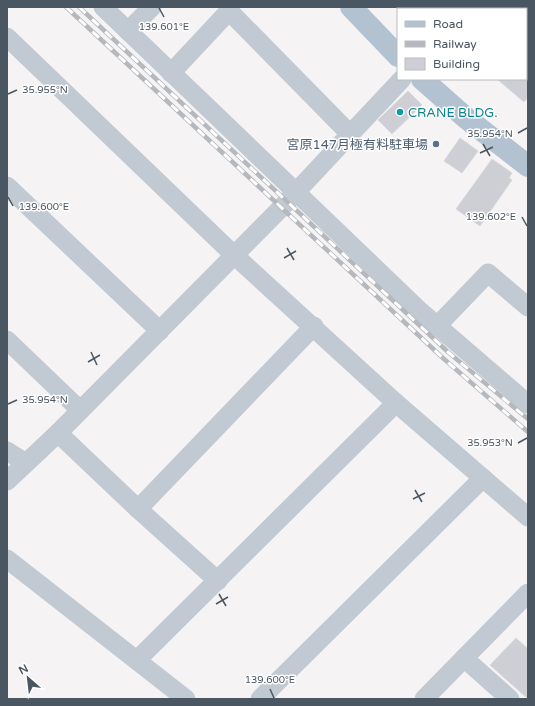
<svg xmlns="http://www.w3.org/2000/svg" width="535" height="706" viewBox="0 0 535 706" font-family="'Varela Round','Noto Sans JP',sans-serif">
  <style>
    .building { fill: #cdcfd5; stroke: #d7d9de }
    .lines { fill: none; stroke-linecap: round; stroke-linejoin: round }
    .minor { stroke: #c1cad2; stroke-width: 19 }
    .major { stroke: #b3c2d1; stroke-width: 22 }
    .rail-casing { stroke: #b5b8bd; stroke-width: 4.5 }
    .rail { stroke: #fff; stroke-width: 3; stroke-dasharray: 9; stroke-linecap: butt }
    .ticks { fill: none; stroke: #4a5661; stroke-width: 1.5 }
    .culture-dot { fill: #0f9aa8; stroke: #fff; stroke-width: 1.5 }
    .service-dot { fill: #5c6f8a; stroke: #fff; stroke-width: 1.5 }
    .labels { text-anchor: middle; stroke-width: 3; stroke-linejoin: round; paint-order: stroke }
    .culture-label { font-size: 13px; fill: #0d838f; stroke: #fff; text-anchor: start }
    .service-label { font-size: 13px; fill: #4e5e75; stroke: #fff; text-anchor: end }
    .ticks-label { font-size: 10px; text-anchor: middle; fill: #4a5661; stroke: #fff; stroke-width: 3; stroke-linejoin: round; paint-order: stroke }
  </style>
  <rect width="100%" height="100%" fill="#f5f3f3"/>
  <g class="building">
    <path d="M528,43V97L524,102L497,79H526V45Z"/>
    <path d="M408,91L422,105L392,134L378,120Z"/>
    <path d="M460,138L478,151L462,173L444,161Z"/>
    <path d="M492,159L512,173L509,178L512,180L480,226L456,209Z"/>
    <path d="M516,638L528,649V699L490,665Z"/>
  </g>
  <g class="lines">
    <g class="minor">
      <path d="M103,7L420,311L528,404"/>
      <path d="M463,9L465,7"/>
      <path d="M128,31L152,7"/>
      <path d="M7,37L234,255L396,403L528,517"/>
      <path d="M171,73L229,11L350,134"/>
      <path d="M7,186L160,331"/>
      <path d="M437,326L488,273L528,307"/>
      <path d="M7,340L80,410"/>
      <path d="M58,433L138,509L218,581"/>
      <path d="M7,451L26,463"/>
      <path d="M7,481L58,433L281,208L402,79"/>
      <path d="M138,509L314,326"/>
      <path d="M7,559L186,699"/>
      <path d="M464,658L510,699"/>
      <path d="M137,660L396,403"/>
      <path d="M260,699L483,478"/>
      <path d="M424,699L528,593"/>
    </g>
    <g class="major">
      <path d="M351,7L398,56"/>
      <path d="M422,79L466,118L528,166"/>
    </g>
    <defs>
      <g id="rail">
        <path d="M66,7L444,359L528,432"/>
        <path d="M79,7L448,352L528,419"/>
      </g>
    </defs>
    <use href="#rail" class="rail-casing"/>
    <use href="#rail" class="rail"/>
  </g>
  <path class="ticks" d="M159,8L164,17M8,94L17,90M518,133L527,128M483,144L490,156M480,153L493,147M8,197L13,206M522,217L527,226M287,248L294,260M284,258L296,251M91,352L97,365M88,362L100,355M8,404L17,400M518,443L527,438M415,490L422,502M413,499L425,493M219,594L226,606M216,604L228,597M270,689L274,698"/>
  <circle class="culture-dot" cx="400" cy="112" r="4"/>
  <circle class="service-dot" cx="436" cy="144" r="4"/>
  <g class="labels">
    <g class="culture-label">
      <text x="408" y="117">CRANE BLDG.</text>
    </g>
    <g class="service-label">
      <text x="428" y="149">宮原147月極有料駐車場</text>
    </g>
  </g>
  <g class="ticks-label">
    <text x="164" y="30">139.601°E</text>
    <text x="45" y="93">35.955°N</text>
    <text x="490" y="137">35.954°N</text>
    <text x="44" y="210">139.600°E</text>
    <text x="491" y="220">139.602°E</text>
    <text x="45" y="403">35.954°N</text>
    <text x="490" y="446">35.953°N</text>
    <text x="270" y="683">139.600°E</text>
  </g>
  <rect width="535" height="706" fill="none" stroke="#4a5661" stroke-width="16"/>
  <rect x="397" y="8" width="130" height="72" fill="#ffffff" stroke="#b7bbc0"/>
  <rect x="405" y="21" width="20" height="6" fill="#b3c2d1" stroke="#b7bbc0"/>
  <text x="433" y="28" font-size="12" fill="#4a5661">Road</text>
  <rect x="405" y="41" width="20" height="6" fill="#b5b8bd" stroke="#b7bbc0"/>
  <text x="433" y="48" font-size="12" fill="#4a5661">Railway</text>
  <rect x="405" y="58" width="20" height="12" fill="#cdcfd5" stroke="#b7bbc0"/>
  <text x="433" y="68" font-size="12" fill="#4a5661">Building</text>
  <g transform="translate(28 678) rotate(332)" stroke="#ffffff" stroke-width="3" paint-order="stroke">
  <path d="M0-3L7 15L0 10L-7 15Z" fill="#4a5661"/>
  <text y="-6" font-size="11" font-weight="bold" text-anchor="middle" fill="#4a5661">N</text>
  </g>
</svg>
